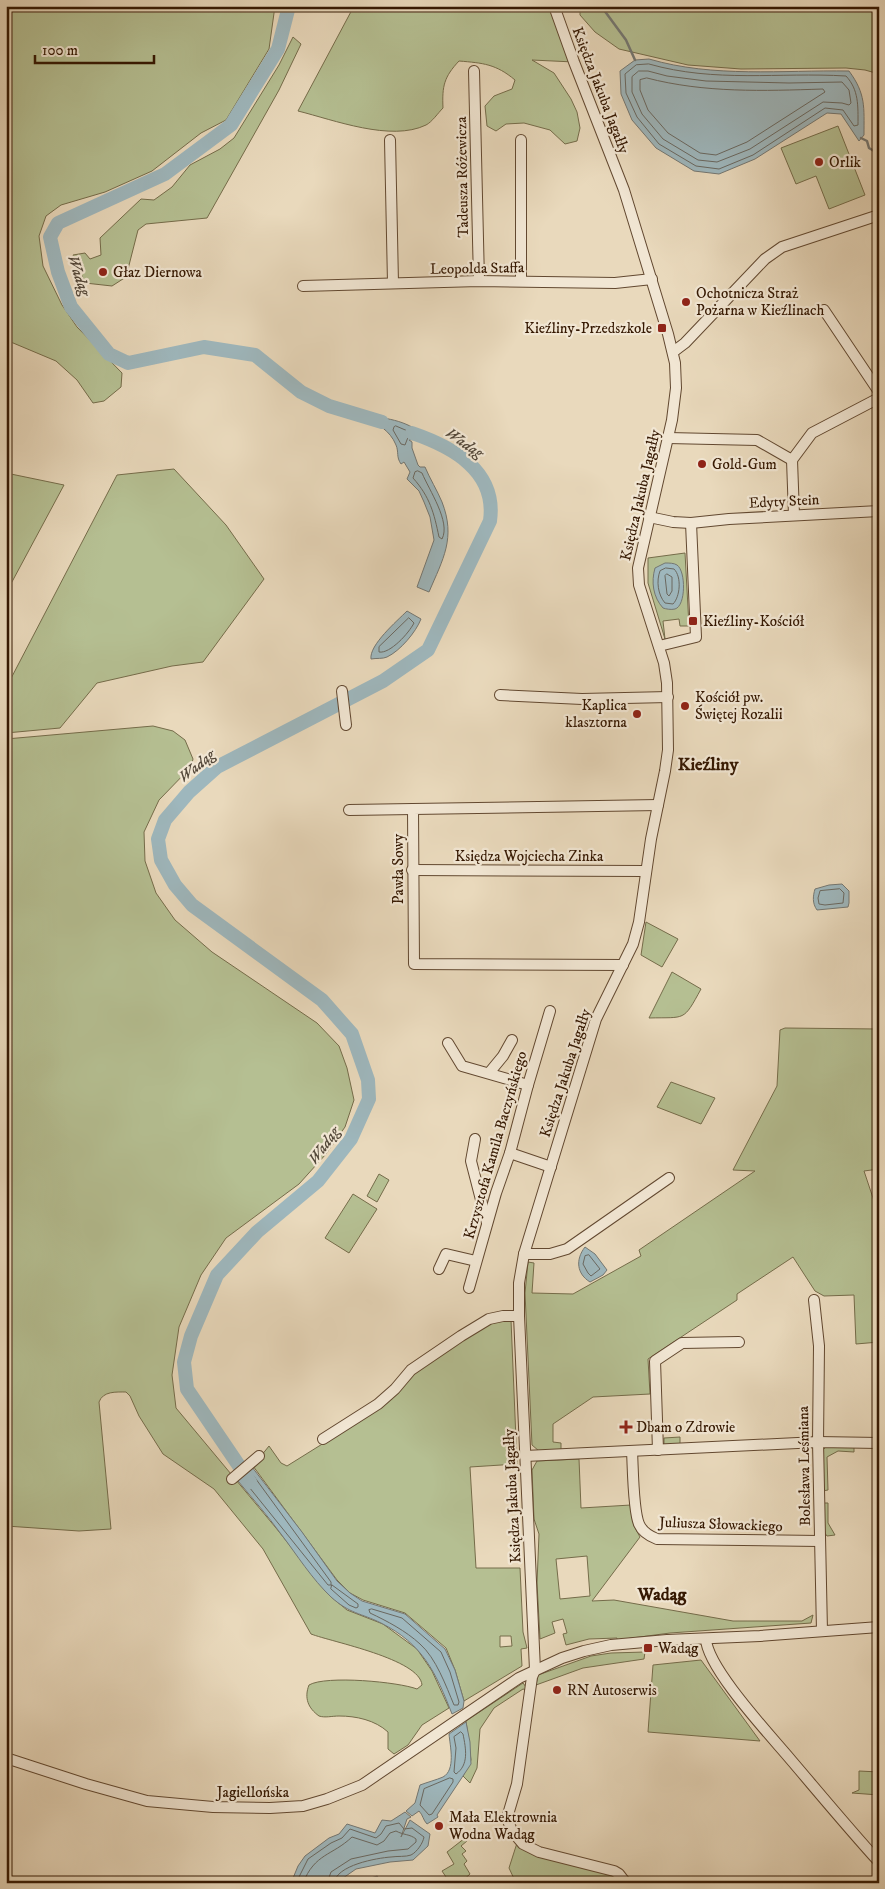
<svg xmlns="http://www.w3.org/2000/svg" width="885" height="1889" viewBox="0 0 885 1889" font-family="'IM FELL DW Pica',serif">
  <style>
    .green { fill: #b5bf92; stroke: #756c4a; fill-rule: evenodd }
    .water { fill: #9eb7bd; stroke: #747772 }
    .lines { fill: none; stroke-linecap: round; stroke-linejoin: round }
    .shore { stroke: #6a6860; stroke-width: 1 }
    .stream { stroke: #747772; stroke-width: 2.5 }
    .river { stroke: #9eb7bd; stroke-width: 14 }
    .minor-casing { stroke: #624830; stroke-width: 12 }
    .minor { stroke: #f1e6d3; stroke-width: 10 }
    .poi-dot { fill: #8f2418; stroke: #f1e6d3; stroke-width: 2 }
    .labels { text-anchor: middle; stroke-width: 4.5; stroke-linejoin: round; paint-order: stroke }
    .street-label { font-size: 15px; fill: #351802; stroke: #f1e6d3 }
    .poi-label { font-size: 15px; fill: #351802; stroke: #f1e6d3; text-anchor: start }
    .water-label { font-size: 16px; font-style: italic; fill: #54483a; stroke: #f1e6d3 }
    .quarter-label { font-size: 18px; font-weight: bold; fill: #351802; stroke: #f1e6d3 }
  </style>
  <rect width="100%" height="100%" fill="#e9d9bc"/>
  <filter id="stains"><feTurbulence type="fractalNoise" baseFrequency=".004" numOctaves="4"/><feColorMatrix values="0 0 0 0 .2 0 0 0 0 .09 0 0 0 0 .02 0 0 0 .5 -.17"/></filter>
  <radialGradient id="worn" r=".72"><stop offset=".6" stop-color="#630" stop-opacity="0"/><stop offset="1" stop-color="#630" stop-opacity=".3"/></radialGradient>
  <g class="green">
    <path d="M6,6H275L269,49L226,120L201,133L152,171L105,192L61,205L46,216L39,236L43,266L62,305L77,327L122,373L121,387L104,401L93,403L77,380L56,361L6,340Z"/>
    <path d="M354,6H554L574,62L532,60L554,73L571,99L577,112L580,128L577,141L565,144L550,130L524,123L506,124L496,131L487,126L485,106L494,96L512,89L515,80C496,64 483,63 459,61C444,77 442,86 443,108C438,113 432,122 426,125C391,142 334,120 298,111Z"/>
    <path d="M580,6H879V74L865,70L846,68L741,69L688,65L619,49L595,32L580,15Z"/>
    <path d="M293,37L301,44L279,90L207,218L146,224L138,230L126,277L112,286L85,283L73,255L85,253L90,259L101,255L100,238L141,199L154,200L172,187L190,165L220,149L234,138L279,65Z"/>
    <path d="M838,126L865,195L829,209L816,176L796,184L781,148Z"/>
    <path d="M174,469L226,525L264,579L203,662L172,666L97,683L60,728L6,733V688L117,475Z"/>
    <path d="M6,473L64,485L6,593Z"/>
    <path d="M685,553L689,626H680L679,619L663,621L665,639L648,583V558Z"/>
    <path d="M153,726L173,731L185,740L193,759L191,767L159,800L144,832L145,861L156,893L175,920L212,952L317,1023L339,1046L347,1068L354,1100L345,1127L326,1154L299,1184L226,1238L201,1275L179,1327L172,1375L176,1408L276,1528L330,1596L347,1610L383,1624L417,1649L432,1671L449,1708L422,1725L408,1745L394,1754L388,1749V1732C375,1720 356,1716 339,1716C332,1716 325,1718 319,1716C308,1708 304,1698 309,1685C326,1675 399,1682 417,1689L422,1685C420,1659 332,1642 311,1634L263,1549L214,1489L163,1454L139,1416L130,1396L126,1392C116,1392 103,1391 99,1402L111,1529L79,1531L6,1526V739Z"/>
    <path d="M646,922L678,939L662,967L641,955Z"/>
    <path d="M672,972L701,989C683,1022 686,1017 649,1018Z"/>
    <path d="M785,1028L879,1029V1169L864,1171L879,1216V1342L856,1344L854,1295L824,1296L815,1291L793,1257L737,1294V1300L648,1359L650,1394L593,1397L553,1424V1442L561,1443V1450L539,1451L532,1445L525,1293L528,1262L534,1263L532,1293L573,1294L641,1256L639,1250L755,1171L733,1170L777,1086L780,1030Z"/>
    <path d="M671,1082L715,1098L701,1124L657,1107Z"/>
    <path d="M379,1174L389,1180L377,1202L367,1196Z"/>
    <path d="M353,1194L377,1209L349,1253L325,1238Z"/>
    <path d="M511,1320L517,1464L470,1467L476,1568H520L523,1632L527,1648L521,1649L522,1666L464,1701L455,1670L446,1648L405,1613L363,1600L350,1593L337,1580L253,1466L269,1446L281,1463L287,1466L380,1408L414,1373L490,1322ZM500,1636H511L512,1646L500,1647Z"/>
    <path d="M680,1437V1445H664V1438Z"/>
    <path d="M826,1447H854V1452L838,1451L827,1457L828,1490L822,1491V1451Z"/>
    <path d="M579,1459L581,1508L631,1505L634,1526L640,1537L592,1601L614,1600L733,1621H802L813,1615L811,1623L670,1633L617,1640V1638L589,1639L566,1645L563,1634L567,1633L563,1619L552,1622L555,1633L540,1639L537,1583L539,1534L534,1519L532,1470L537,1461ZM587,1556L590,1596L560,1599L556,1559Z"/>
    <path d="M823,1503H828V1523L835,1535L827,1536L824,1532Z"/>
    <path d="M645,1652L644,1659L583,1668L536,1685L538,1675L591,1656L611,1653Z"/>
    <path d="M701,1660L760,1741L648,1732L653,1665Z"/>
    <path d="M523,1683L526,1687V1690L523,1689L494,1708L480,1729L477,1768L470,1783L463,1776L471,1760L466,1721Z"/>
    <path d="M859,1771L879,1772V1795L852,1793L859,1790Z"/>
    <path d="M465,1838L467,1841L461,1846L466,1851L462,1854L467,1861L464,1864L470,1874L460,1883H450L442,1871L454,1864L447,1852Z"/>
    <path d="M517,1843L613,1876L617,1883H516L509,1868Z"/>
  </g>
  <g class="water">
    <path d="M649,59C714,78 782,70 849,71C866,94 864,107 864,135L859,141L841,114L827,113L755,159L719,174L694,171L656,148L632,120L621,94L620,71L635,60Z"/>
    <path d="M364,416C390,418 408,421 428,438L409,440L412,442V448L418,465L420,467H425C430,479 437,490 442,502C456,538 443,559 429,592L417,587L434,540L430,517L424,502L419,491L407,479L410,472L404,462L401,464C396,457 399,452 396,445C390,430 377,424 364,416Z"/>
    <path d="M665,563C669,563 674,563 677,565C686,571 686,606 675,609C671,610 666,609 663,608C653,597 651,582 655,568Z"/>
    <path d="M407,611L421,619C416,632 400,651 387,657C383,659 376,658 371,659C369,645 397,621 407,611Z"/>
    <path d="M842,884L849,891V903L848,907L817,910C812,903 813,896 815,889L829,885Z"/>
    <path d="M585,1247L595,1254L607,1270L603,1275L590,1282C577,1274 575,1260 585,1247Z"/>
    <path d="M252,1467L302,1532L337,1581L350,1593L362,1601L405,1614L445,1649L455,1670L464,1701L463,1708L452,1714C436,1673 423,1644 381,1623C361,1613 350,1614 331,1597C312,1579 297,1555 281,1534C268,1516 252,1498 238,1481Z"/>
    <path d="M466,1722L470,1742L471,1764L437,1815L438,1817L427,1824C423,1820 423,1815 419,1811L412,1816L406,1811L415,1803L420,1785C428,1782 436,1780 443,1777C456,1770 450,1746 449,1734Z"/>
    <path d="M405,1812L411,1817L407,1819L401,1837L410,1820L430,1834L428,1846L413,1860L390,1862L356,1869L336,1883H291L298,1866L305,1856L329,1838L339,1834L347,1824L375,1833L382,1820L391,1821Z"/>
  </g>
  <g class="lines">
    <g class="shore">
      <path d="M649,64C715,83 779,72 846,76C859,90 858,106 858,125L854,126L843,110L825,108L753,155L719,169L696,166L659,144L637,117L626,93L625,74L636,65Z"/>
      <path d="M639,71H648L667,76L706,81L789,83L842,82L849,90L851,103L849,105L842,103L823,102L750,149L717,162L698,160L663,139L642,114L632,92V77Z"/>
      <path d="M647,78C704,93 764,91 823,89L825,92L747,142L716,155L700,153L668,133L648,110L640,90V80Z"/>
      <path d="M396,426L410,432L405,445L401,444L393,430L394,427Z"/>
      <path d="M418,471L422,473C429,490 451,522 442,539L439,537C434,513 430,497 413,478L415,472Z"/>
      <path d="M666,568L674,569C682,577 680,597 673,604L665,603C658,595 656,581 660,571Z"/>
      <path d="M667,574L672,577V591L669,596L667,594L665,576Z"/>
      <path d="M409,618L414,623C409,633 390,654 379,652V647Z"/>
      <path d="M840,889L844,893L843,903L825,905L819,904L818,898L820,891Z"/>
      <path d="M589,1255L600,1269L591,1276L588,1273L583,1264L585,1256Z"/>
      <path d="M250,1475H253L331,1582V1585H328L245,1482V1479Z"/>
      <path d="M332,1585L358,1604V1607L356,1608L349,1605L331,1589Z"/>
      <path d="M372,1609L402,1618L441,1652L450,1672L459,1702L458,1705H454C446,1686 436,1658 420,1644C406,1631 387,1621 370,1613L369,1610Z"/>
      <path d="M461,1732L463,1734C466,1749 469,1765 456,1774L454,1772L456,1748L454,1737Z"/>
      <path d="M450,1778L453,1779V1782L432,1814L429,1815L420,1805L424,1789Z"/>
      <path d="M296,1883L308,1859L331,1843L342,1838L350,1829L376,1838L381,1834L386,1826L399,1823L404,1829L412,1828L424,1837C423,1843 417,1852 411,1855C406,1857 397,1856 391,1857C377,1858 336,1865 334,1883"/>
      <path d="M303,1883C315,1853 332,1856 352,1837L377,1845L384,1841L390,1833L396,1831C403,1835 410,1834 416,1839V1842L408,1849L388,1851L351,1859L331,1872L327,1883"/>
    </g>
    <g class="stream">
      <path d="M601,6L626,40L635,60"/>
      <path d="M861,138L867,141L869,148L879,154"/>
      <path d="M357,1883L377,1877"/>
    </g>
    <g class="river">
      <path d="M289,6L278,49L231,125L165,174L58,223L50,237L58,272L71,307L109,354L128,363L204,347L255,355L301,392L329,406L382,422"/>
      <path d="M250,1482L187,1389L184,1362L191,1336L217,1275L257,1232L318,1181L351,1139L369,1099L368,1080L352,1034L322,1000L192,905L175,885L161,860L158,839L165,820L189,792L217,767L383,681L428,650L490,521C497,471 453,447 412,433"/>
    </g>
    <defs>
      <g id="minor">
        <path d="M554,6L574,62L624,190L668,334L675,363L676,388L672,420L638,568L639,585L664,663L667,683L668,750L665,771L651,839L639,922L633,944L596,1019L524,1254L519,1283V1316L535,1670L532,1677L517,1784L507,1818L512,1831L523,1844L539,1852L614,1871L619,1874L626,1883"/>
        <path d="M474,71L479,281"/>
        <path d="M390,140L393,283"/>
        <path d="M521,140V281"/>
        <path d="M303,286L479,281L615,283L652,279"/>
        <path d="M824,310L879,392"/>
        <path d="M673,352L685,343L765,259L782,247L879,215"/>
        <path d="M668,438L757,440L792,460L812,433L879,398"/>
        <path d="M792,460L794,515"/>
        <path d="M649,517L673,522L691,523L729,519L879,511"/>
        <path d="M659,646L696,637L691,523"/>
        <path d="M342,691L346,725"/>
        <path d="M500,695L582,699L668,697"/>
        <path d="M349,810L413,809"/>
        <path d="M412,870L646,871"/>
        <path d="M623,965L414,964L413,809L658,805"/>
        <path d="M448,1043L462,1066L528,1085"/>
        <path d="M489,1073L503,1056L512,1040"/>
        <path d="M475,1139L471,1161L487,1223"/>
        <path d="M510,1153L551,1167"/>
        <path d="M524,1254H550L567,1249L669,1178"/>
        <path d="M439,1269L446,1254L476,1261"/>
        <path d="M469,1288L496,1193L510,1153L528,1085L550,1011"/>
        <path d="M814,1300L819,1346L818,1442L822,1631"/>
        <path d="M323,1439L378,1404L395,1389L411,1370L461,1336L489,1319L503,1316H519"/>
        <path d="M658,1450L655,1361L682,1343L739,1342"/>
        <path d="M632,1451C633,1468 633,1510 639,1524C642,1531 649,1536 657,1539L820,1541"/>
        <path d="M525,1456L818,1442L879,1443"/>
        <path d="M232,1479L259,1456"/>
        <path d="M706,1639C707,1668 771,1736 791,1760C820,1794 849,1829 879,1862"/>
        <path d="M6,1758L86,1784L147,1801L213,1807L270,1808L303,1806L327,1799L362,1785L519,1678L562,1658L584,1651L611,1645L667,1640L760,1636L879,1627"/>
      </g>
    </defs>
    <use href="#minor" class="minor-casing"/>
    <use href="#minor" class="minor"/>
  </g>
  <g class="poi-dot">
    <circle cx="819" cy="162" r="5"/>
    <circle cx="103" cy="272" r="5"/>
    <circle cx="686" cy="302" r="5"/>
    <rect x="657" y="323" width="10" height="10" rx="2.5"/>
    <circle cx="702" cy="464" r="5"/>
    <rect x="688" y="616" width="10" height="10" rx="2.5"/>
    <circle cx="685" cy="706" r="5"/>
    <circle cx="637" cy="714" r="5"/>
    <path d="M623.5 1419.5h5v5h5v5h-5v5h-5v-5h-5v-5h5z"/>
    <rect x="643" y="1643" width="10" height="10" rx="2.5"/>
    <circle cx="557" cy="1690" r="5"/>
    <circle cx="439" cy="1826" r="5"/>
  </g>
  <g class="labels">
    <g class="street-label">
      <text transform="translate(601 90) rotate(69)" y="5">Księdza Jakuba Jagałły</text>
      <text transform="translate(462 177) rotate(-91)" y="5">Tadeusza Różewicza</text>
      <text transform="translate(477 268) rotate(-1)" y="5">Leopolda Staffa</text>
      <text transform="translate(640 495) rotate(-77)" y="5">Księdza Jakuba Jagałły</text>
      <text transform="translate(784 501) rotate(-3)" y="5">Edyty Stein</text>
      <text x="529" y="861">Księdza Wojciecha Zinka</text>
      <text transform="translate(398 869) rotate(-90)" y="5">Pawła Sowy</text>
      <text transform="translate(565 1073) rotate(-72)" y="5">Księdza Jakuba Jagałły</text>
      <text transform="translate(495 1145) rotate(-74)" y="5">Krzysztofa Kamila Baczyńskiego</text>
      <text transform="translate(804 1466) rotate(-91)" y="5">Bolesława Leśmiana</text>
      <text transform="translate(512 1496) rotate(-93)" y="5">Księdza Jakuba Jagałły</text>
      <text transform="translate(721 1524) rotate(2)" y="5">Juliusza Słowackiego</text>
      <text x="253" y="1797">Jagiellońska</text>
    </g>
    <g class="poi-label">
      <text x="829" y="167">Orlik</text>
      <text x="113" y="277">Głaz Diernowa</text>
      <text x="696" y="298">Ochotnicza Straż<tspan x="696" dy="17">Pożarna w Kieźlinach</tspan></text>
      <text x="652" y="333" text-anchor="end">Kieźliny-Przedszkole</text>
      <text x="712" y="469">Gold-Gum</text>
      <text x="703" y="626">Kieźliny-Kościół</text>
      <text x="695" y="702">Kościół pw.<tspan x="695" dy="17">Świętej Rozalii</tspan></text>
      <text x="627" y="710" text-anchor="end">Kaplica<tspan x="627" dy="17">klasztorna</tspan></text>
      <text x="636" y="1432">Dbam o Zdrowie</text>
      <text x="658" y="1653">Wadąg</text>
      <text x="567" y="1695">RN Autoserwis</text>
      <text x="449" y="1822">Mała Elektrownia<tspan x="449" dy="17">Wodna Wadąg</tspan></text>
    </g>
    <g class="water-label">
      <text transform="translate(80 275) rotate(71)" y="6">Wadąg</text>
      <text transform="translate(465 442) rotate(34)" y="6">Wadąg</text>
      <text transform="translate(196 765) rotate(-39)" y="6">Wadąg</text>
      <text transform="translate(323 1145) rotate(-54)" y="6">Wadąg</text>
    </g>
    <g class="quarter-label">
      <text x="708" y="770">Kieźliny</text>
      <text x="662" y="1600">Wadąg</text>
    </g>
  </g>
  <rect width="885" height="1889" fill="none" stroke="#e9d9bc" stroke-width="25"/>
  <rect x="8" y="8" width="870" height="1874" fill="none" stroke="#351802" stroke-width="2.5"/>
  <rect x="12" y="12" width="860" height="1864" fill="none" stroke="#351802"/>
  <path d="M35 55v8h119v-8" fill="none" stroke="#351802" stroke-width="2.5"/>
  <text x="42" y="55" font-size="15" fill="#351802" stroke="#f1e6d3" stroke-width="4" paint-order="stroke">100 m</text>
  <rect width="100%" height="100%" filter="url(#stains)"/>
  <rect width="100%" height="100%" fill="url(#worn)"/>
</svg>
